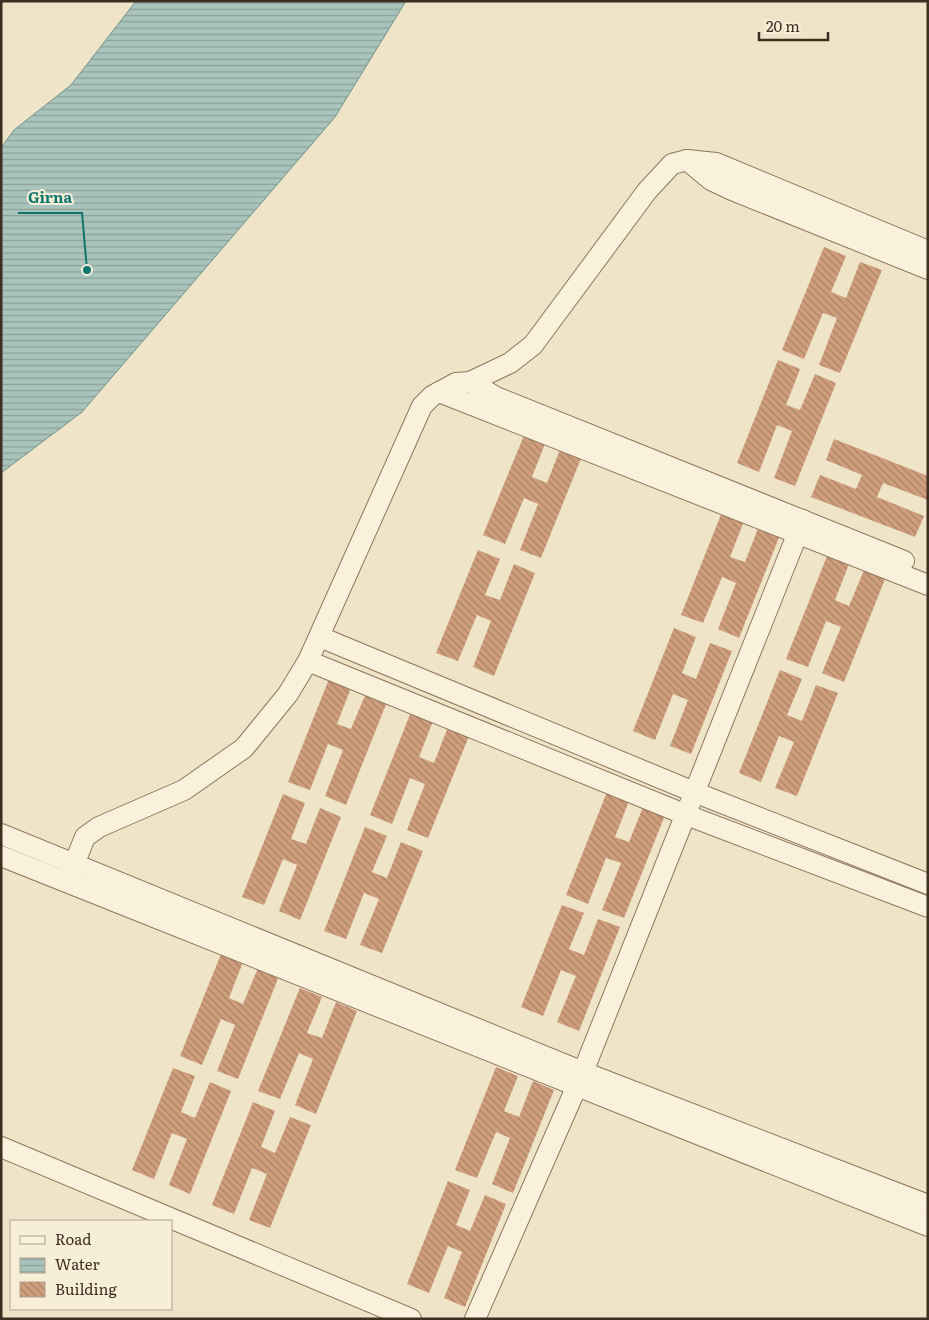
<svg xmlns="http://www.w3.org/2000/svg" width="929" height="1320" viewBox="0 0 929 1320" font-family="Literata,serif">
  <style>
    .water { fill: url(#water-rules); stroke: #6f938a }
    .building { fill: url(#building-back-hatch) }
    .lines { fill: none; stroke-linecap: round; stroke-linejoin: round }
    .minor-casing { stroke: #8d765c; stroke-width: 22 }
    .minor { stroke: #faf1dc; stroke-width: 20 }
    .leader { fill: none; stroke: #0f766e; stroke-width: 2 }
    .callout-dot { fill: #0f766e; stroke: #f7eed8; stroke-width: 2 }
    .callout-label { font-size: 15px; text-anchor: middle; font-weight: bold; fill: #0f766e; stroke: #f7eed8; stroke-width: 4; stroke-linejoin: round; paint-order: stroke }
  </style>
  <defs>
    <pattern id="water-rules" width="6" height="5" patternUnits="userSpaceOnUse" patternTransform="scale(1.25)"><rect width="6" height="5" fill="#a9c4bc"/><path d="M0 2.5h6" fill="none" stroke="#8ba098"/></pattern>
    <pattern id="building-back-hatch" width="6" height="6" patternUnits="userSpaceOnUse" patternTransform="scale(1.25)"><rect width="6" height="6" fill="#cf9f7d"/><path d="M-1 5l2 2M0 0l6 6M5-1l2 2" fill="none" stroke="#a98266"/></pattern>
  </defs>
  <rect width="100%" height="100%" fill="#f0e4c8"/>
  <path class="water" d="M136,1H406L335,117L82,412L1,473V148L14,130L71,85Z"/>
  <g class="building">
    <path d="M824,247L846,256L831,292L846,298L860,262L882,270L840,373L819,365L837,318L823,313L804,359L782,350Z"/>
    <path d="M778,360L800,369L786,405L800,410L815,374L836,383L795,486L774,478L792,431L777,425L759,472L737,463Z"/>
    <path d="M525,433L546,441L532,477L547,483L561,447L582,456L541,558L520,550L538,504L524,498L505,544L483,535Z"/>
    <path d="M834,439L928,476V500L883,483L877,497L924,516L915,537L811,497L820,475L856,489L862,475L826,460Z"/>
    <path d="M722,512L744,521L730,557L745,562L759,526L780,535L739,638L718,629L736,583L722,577L703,623L681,615Z"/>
    <path d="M478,550L500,559L485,595L500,600L514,564L535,573L494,676L473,667L491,621L477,615L458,661L436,653Z"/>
    <path d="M827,556L849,564L835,600L849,606L864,570L885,579L844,682L822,673L841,627L826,621L808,667L786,659Z"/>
    <path d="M674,628L696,637L682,673L696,679L710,643L732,651L691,754L670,746L688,700L673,694L655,740L633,731Z"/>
    <path d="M780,670L802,679L787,715L802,721L816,685L838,693L797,796L775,788L794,742L779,736L761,782L739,773Z"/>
    <path d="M329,679L351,688L337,724L351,729L366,693L387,702L346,805L325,796L343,750L328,744L310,790L288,782Z"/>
    <path d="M411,712L433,721L419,757L434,763L448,727L469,736L428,838L407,830L425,784L410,778L392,824L370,815Z"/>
    <path d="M607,792L629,801L615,837L629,842L643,807L665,815L624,918L602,910L621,863L606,858L588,904L566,895Z"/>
    <path d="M283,794L305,803L291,839L306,844L320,808L341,817L300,920L279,911L297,865L283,859L264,905L242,897Z"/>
    <path d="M365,827L387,836L372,872L387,878L401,842L423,851L382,953L360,945L379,899L364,893L346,939L324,931Z"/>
    <path d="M562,905L584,913L569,949L584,955L598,919L620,927L579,1031L557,1022L576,976L561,970L543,1016L521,1007Z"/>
    <path d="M221,954L243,962L229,998L243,1004L258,968L279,976L238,1079L217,1071L235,1025L221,1019L202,1065L180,1056Z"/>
    <path d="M300,988L322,997L307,1033L322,1038L336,1002L357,1011L316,1114L295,1105L313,1059L299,1053L280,1099L258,1091Z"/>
    <path d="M496,1067L518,1076L504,1111L519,1117L533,1081L554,1090L513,1193L492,1184L510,1138L496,1132L477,1178L455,1170Z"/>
    <path d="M173,1068L195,1076L181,1112L195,1118L210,1082L231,1091L190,1194L169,1185L187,1139L172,1133L154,1179L132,1170Z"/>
    <path d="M253,1102L275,1111L261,1147L275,1153L290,1117L311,1125L270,1228L249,1220L267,1174L252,1168L234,1214L212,1205Z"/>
    <path d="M448,1181L470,1190L456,1225L470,1231L485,1195L506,1204L465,1307L444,1298L462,1252L448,1246L429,1293L407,1284Z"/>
  </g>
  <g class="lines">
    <defs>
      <g id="minor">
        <path d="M687,160L711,180L732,190L928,269"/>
        <path d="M470,382L496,397L904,561"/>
        <path d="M439,392L928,585"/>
        <path d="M320,637L694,792L928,884"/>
        <path d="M308,661L684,814L928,907"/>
        <path d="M1,834L583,1072L928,1205"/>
        <path d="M1,856L928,1226"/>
        <path d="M67,882L85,837L99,827L184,790L244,748L288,694L308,661L422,406L432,396L456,383L470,382L510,363L533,345L647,191L672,164L687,160L716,163L928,251"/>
        <path d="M1,1147L411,1319"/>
        <path d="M475,1319L583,1072L803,520"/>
      </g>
    </defs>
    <use href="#minor" class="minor-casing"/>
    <use href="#minor" class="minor"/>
  </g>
  <path class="leader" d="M87 270L82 213H18"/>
  <circle class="callout-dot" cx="87" cy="270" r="5"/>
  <g class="callout-label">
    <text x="50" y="203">Girna</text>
  </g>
  <rect width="929" height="1320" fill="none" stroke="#3d2e20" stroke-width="5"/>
  <rect x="10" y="1220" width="162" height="90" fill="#f7eed8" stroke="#ada18e"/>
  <rect x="20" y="1236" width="25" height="8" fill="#faf1dc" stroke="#ada18e"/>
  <text x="55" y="1245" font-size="15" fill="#3d2e20">Road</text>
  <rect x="20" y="1258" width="25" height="15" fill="url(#water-rules)" stroke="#ada18e"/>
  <text x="55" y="1270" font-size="15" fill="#3d2e20">Water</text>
  <rect x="20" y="1282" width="25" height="15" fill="url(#building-back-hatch)" stroke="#ada18e"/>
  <text x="55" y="1295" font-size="15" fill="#3d2e20">Building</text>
  <path d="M759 32v8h69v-8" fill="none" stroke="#3d2e20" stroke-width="2.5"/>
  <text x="766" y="32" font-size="15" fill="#3d2e20" stroke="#f7eed8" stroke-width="4" paint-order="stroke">20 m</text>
</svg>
